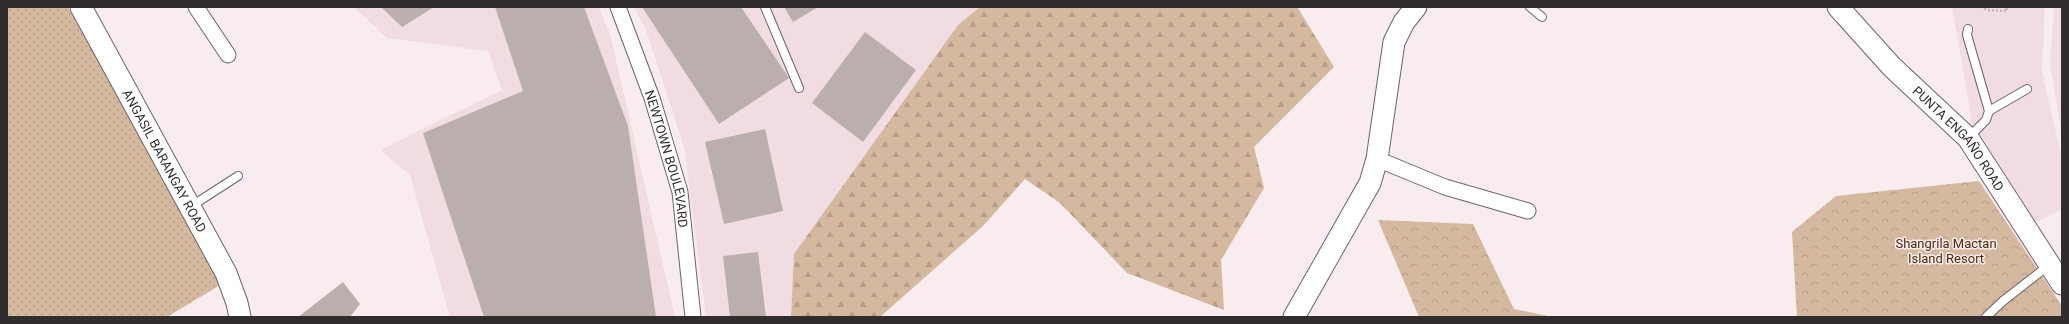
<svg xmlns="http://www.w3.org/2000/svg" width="2069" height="324" viewBox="0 0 2069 324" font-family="Roboto,sans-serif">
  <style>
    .built { fill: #f1dce1 }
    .grass { fill: url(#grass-dots) }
    .forest { fill: url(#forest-firs) }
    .park { fill: url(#park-crowns) }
    .building { fill: #bbafad }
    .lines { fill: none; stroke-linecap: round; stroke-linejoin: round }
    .lane-casing { stroke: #6e6366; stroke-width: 10 }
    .street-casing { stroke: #6e6366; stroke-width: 17 }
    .secondary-casing { stroke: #6e6366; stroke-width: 23 }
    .path { stroke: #958d8f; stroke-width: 2.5; stroke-dasharray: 1 3; stroke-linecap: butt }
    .lane { stroke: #fff; stroke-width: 8 }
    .street { stroke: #fff; stroke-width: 15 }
    .secondary { stroke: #fff; stroke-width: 21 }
    .labels { text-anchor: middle; stroke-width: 3; stroke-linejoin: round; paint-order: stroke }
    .street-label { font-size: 13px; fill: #312d2e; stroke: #f8ecef }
    .park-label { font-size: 13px; fill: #4f2c08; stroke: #f8ecef }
  </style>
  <defs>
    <pattern id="grass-dots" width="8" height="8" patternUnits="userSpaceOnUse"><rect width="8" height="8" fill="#d4b8a0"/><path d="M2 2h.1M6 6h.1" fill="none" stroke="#b69e8a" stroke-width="1.8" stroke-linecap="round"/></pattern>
    <pattern id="forest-firs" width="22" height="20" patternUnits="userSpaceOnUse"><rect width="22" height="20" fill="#d4b8a0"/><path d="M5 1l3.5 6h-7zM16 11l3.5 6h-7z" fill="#b69e8a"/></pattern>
    <pattern id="park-crowns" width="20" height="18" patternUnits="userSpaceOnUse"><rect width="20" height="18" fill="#d4b8a0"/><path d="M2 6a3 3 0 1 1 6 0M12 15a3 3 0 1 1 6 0" fill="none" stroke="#b69e8a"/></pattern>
  </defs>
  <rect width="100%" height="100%" fill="#f8ecef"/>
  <g class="built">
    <path d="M354,7H599L611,38L675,317H450L410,175L380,150L502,90L488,51L387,38Z"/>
    <path d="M634,7H980L958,26L794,254L791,317H706L684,147L646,30Z"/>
    <path d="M1952,7H2045L2042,71L2062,159V209L2035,223L1982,137L1970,126L1971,115Z"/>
    <path d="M2054,7H2062V135L2050,64Z"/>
  </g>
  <path class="grass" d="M7,7H68L225,282L167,317H7Z"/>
  <path class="forest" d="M980,7L1298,8L1334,67L1254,147L1264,188L1221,260L1224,310L1127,273L1060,203L1025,179L983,226L880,317H791L794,254L958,25Z"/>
  <g class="park">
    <path d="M1979,181L2062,306V317H1797L1792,232L1836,196Z"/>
    <path d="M1378,220L1473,224L1514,309L1553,317H1419Z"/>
  </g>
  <g class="building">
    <path d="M381,7H434L402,27Z"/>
    <path d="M495,7H584L628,126L656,317H484L423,133L523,91Z"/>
    <path d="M642,7H741L789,78L719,124Z"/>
    <path d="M784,7H818L793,22Z"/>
    <path d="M865,32L916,70L863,142L812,103Z"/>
    <path d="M765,129L783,211L724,224L705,142Z"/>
    <path d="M758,252L766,317H730L723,256Z"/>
    <path d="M343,282L360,304L350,317H298Z"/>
  </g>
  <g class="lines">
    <defs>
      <g id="lane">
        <path d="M765,7L799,88"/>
        <path d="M1530,7L1542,17"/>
        <path d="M1968,29L1967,35L1989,111L1986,120L1969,137"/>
        <path d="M1989,111L2027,89"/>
        <path d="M190,207L238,176"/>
        <path d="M1986,317L2003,301L2049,265"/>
      </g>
      <g id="street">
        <path d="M196,7L228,55"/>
        <path id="s1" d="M618,7L652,98L680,192L693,317"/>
        <path d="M1377,159L1445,187L1528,211"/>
      </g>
      <g id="secondary">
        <path id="s2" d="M81,7L226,273L237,303L240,317"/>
        <path id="s3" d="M1838,7L1892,67L1968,138L2062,284"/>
        <path d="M1294,317L1370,183L1377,159L1394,42L1404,22L1416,7"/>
      </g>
    </defs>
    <use href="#lane" class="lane-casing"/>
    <use href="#street" class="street-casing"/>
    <use href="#secondary" class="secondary-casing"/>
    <path class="path" d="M1981,7L1989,10L2007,11L2006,7"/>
    <use href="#lane" class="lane"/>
    <use href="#street" class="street"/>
    <use href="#secondary" class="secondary"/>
  </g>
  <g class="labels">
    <g class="street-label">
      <text dy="5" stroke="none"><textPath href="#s3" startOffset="179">PUNTA ENGAÑO ROAD</textPath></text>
      <text dy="5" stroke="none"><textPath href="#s2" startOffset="175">ANGASIL BARANGAY ROAD</textPath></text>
      <text dy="5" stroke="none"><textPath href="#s1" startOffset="160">NEWTOWN BOULEVARD</textPath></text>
    </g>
    <g class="park-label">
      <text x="1946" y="248">Shangrila Mactan<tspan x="1946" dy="15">Island Resort</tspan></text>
    </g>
  </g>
  <rect width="2069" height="324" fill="none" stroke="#312d2e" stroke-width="16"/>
</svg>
